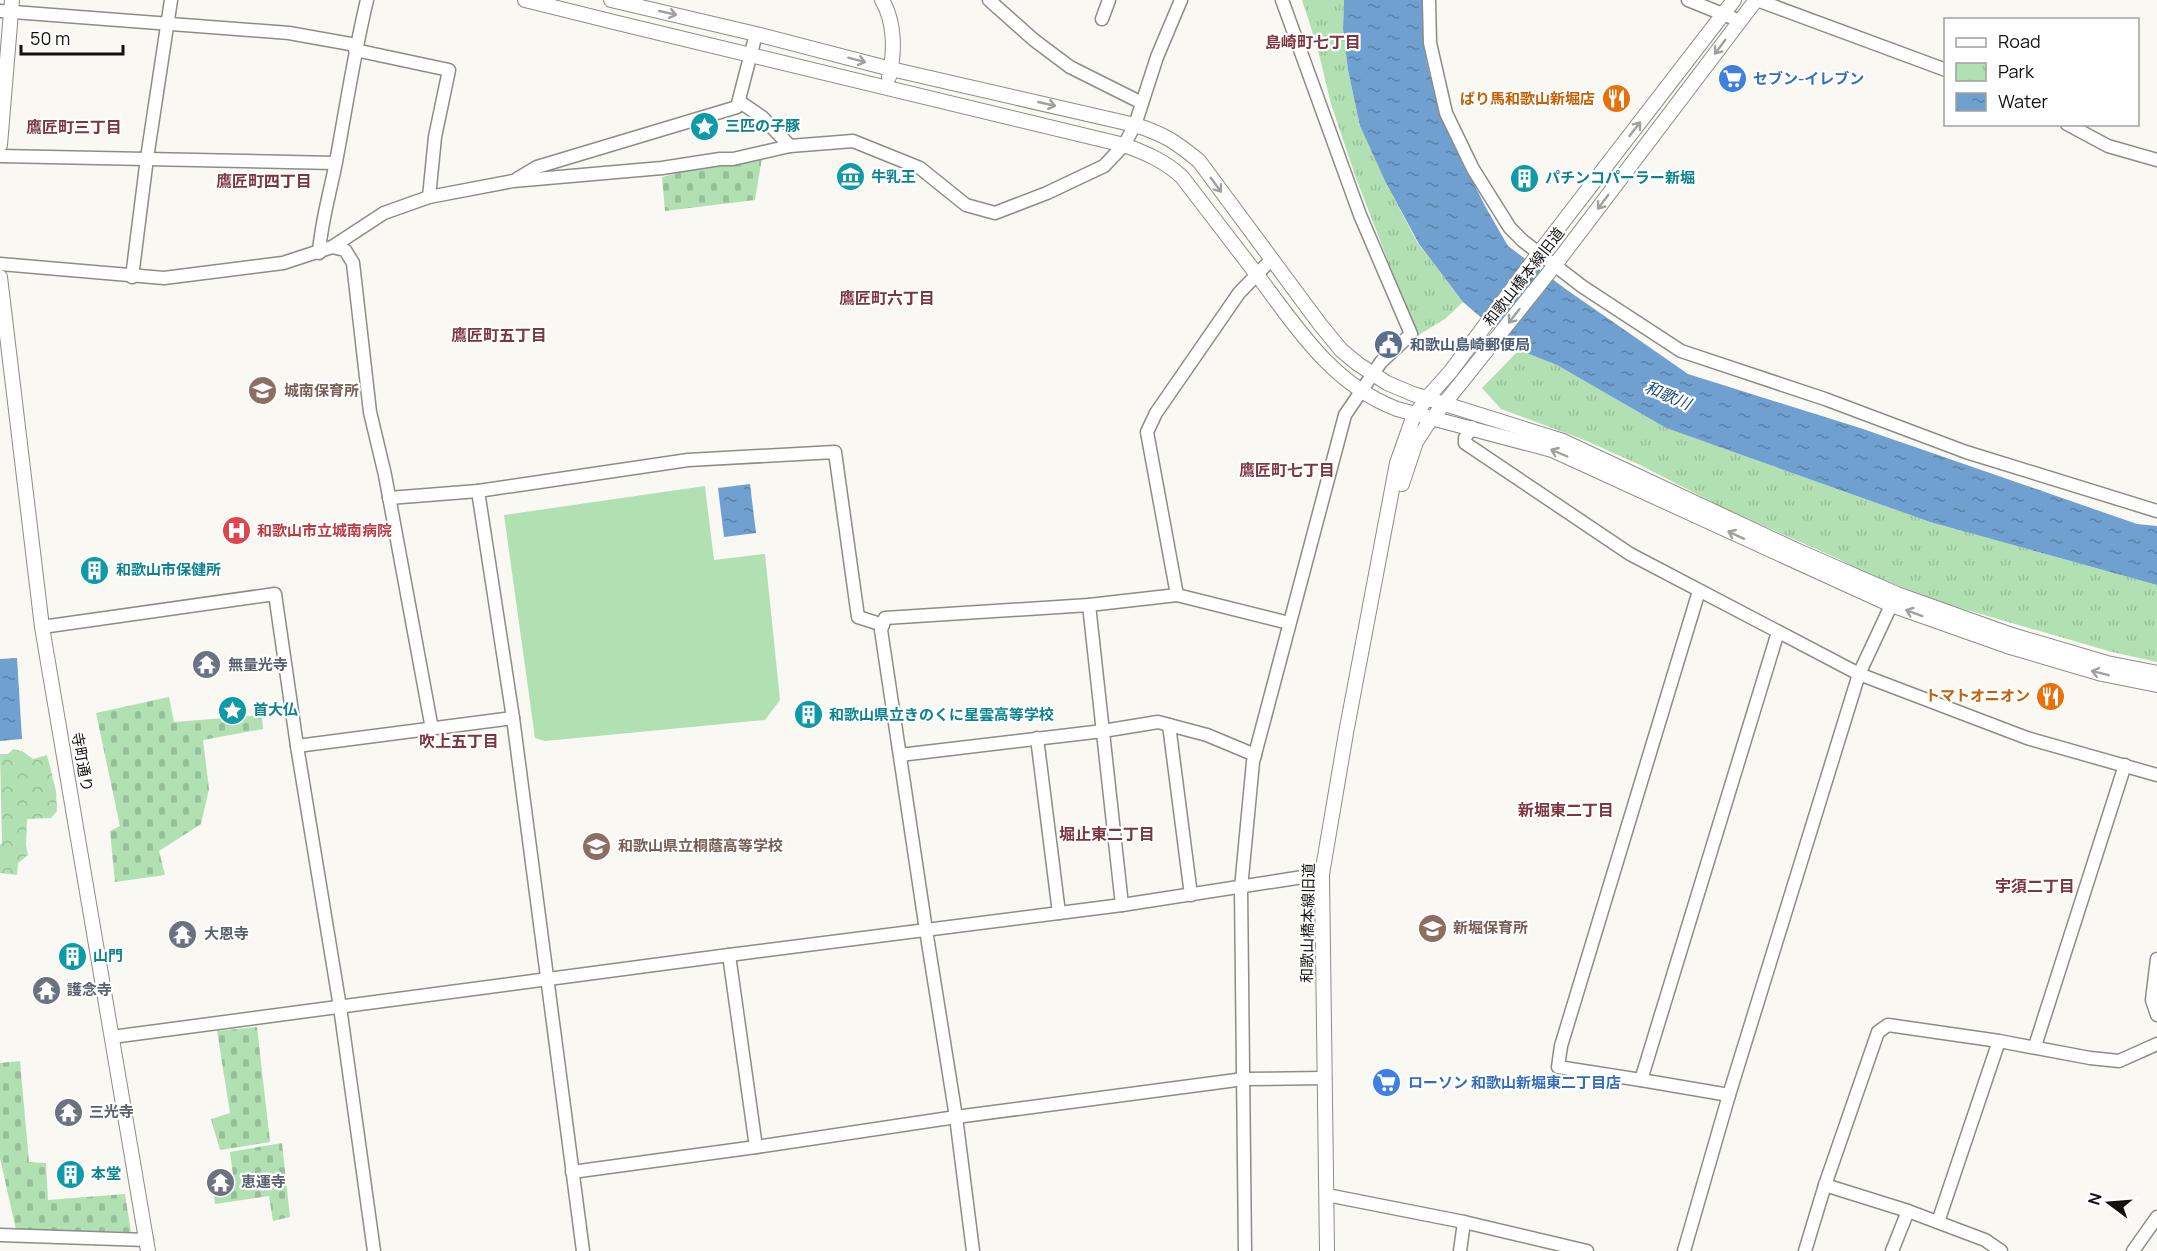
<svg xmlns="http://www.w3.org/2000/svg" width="2157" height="1251" viewBox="0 0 2157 1251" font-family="Manrope,'Noto Sans JP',sans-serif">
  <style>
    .forest { fill: url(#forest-crowns) }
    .cemetery { fill: url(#cemetery-stones) }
    .park { fill: url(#park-tufts) }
    .pitch { fill: #b1e0b3 }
    .water { fill: url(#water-ripples) }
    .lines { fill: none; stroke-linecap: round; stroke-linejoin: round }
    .minor-casing { stroke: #8d8c86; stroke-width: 15 }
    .tertiary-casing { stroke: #8d8c86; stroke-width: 16 }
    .minor { stroke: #fff; stroke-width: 12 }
    .tertiary { stroke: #fff; stroke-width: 14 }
    .oneway { stroke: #a0a09f }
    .labels { text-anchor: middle; stroke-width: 4.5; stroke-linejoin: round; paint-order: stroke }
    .shop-label { font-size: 15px; font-weight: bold; fill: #366cbe; stroke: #fff; text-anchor: start }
    .food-label { font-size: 15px; font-weight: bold; fill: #c56008; stroke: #fff; text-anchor: end }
    .culture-label { font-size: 15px; font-weight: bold; fill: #0d838f; stroke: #fff; text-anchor: start }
    .street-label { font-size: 15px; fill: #12110f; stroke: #fff }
    .service-label { font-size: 15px; font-weight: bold; fill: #4e5e75; stroke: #fff; text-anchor: start }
    .education-label { font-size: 15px; font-weight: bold; fill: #785e54; stroke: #fff; text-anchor: start }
    .health-label { font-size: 15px; font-weight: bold; fill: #be3a42; stroke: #fff; text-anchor: start }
    .worship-label { font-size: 15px; font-weight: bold; fill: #5b616d; stroke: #fff; text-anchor: start }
    .neighbourhood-label { font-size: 16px; font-weight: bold; fill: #7c3541; stroke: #fff }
    .water-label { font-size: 16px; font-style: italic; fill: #184d7b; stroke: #fff }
  </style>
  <defs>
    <pattern id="forest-crowns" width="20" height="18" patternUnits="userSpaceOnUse" patternTransform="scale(1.5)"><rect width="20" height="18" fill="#b1e0b3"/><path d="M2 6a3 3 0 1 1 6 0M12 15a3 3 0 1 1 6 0" fill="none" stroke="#97bf99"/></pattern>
    <pattern id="cemetery-stones" width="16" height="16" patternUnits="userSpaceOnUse" patternTransform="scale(1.5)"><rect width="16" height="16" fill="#b1e0b3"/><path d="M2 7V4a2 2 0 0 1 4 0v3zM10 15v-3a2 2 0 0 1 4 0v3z" fill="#97bf99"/></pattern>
    <pattern id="park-tufts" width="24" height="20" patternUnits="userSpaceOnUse" patternTransform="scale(1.5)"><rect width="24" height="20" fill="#b1e0b3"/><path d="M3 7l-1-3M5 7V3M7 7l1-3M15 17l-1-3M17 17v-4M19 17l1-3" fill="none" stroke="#97bf99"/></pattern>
    <pattern id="water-ripples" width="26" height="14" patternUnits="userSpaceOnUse" patternTransform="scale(1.5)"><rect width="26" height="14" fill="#6fa0d0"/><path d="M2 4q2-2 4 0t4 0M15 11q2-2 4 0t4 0" fill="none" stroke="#5a81a7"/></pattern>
  </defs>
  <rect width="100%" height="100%" fill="#f9f8f2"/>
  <path class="forest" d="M13,749L22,751L33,759L47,755L56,791L57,811L51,818L27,819L26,845L28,855L18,863L17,875L0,873V845L2,843L0,754H8Z"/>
  <g class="cemetery">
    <path d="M763,152L755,200L665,211L662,177Z"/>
    <path d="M169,697L174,722L262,715L263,729L203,740L209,789L201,824L159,851L165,875L115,882L110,831L120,826L96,713Z"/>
    <path d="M257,1027L270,1142L220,1150L211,1119L230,1113L217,1031Z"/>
    <path d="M20,1061L29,1162L46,1163L48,1200L125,1194L131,1232L16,1230L0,1158V1063Z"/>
    <path d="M282,1143L290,1217L273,1221L269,1196L215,1204L213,1186L234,1183L230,1152Z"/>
  </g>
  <g class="park">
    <path d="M1302,0H1344L1343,29L1348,70L1360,126L1385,181L1417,242L1463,302L1445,319L1417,336L1356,178L1331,104L1317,46Z"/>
    <path d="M1519,350L1557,365L1666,428L1930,522L2157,585V662L2112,652L1943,603L1856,569L1841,560L1730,511L1638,464L1582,439L1501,409L1482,388Z"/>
  </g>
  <path class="pitch" d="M705,486L714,560L765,554L780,700L765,720L545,741L535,738L504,515Z"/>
  <g class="water">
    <path d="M1344,0H1422L1426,60L1441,117L1485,206L1508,246L1567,290L1688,374L1860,428L2137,524L2157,526V585L1930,522L1666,428L1557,365L1519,350L1463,302L1419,244L1385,181L1360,126L1348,70L1343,29Z"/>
    <path d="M750,484L756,533L724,537L718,488Z"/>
    <path d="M17,658L22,739L0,741V659Z"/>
  </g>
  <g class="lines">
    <defs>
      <g id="minor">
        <path d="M989,0L1034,40L1070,67L1142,103"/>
        <path d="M1429,0L1430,43L1446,113L1473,169L1510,228L1523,241L1583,287L1681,351L1825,399L1966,452L2157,511"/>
        <path d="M1688,0L1740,21"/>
        <path d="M1757,0L1946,70"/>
        <path d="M0,11L289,33L356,45"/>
        <path d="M1102,19L1109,0"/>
        <path d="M355,50L449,70L435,137L429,197"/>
        <path d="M740,102L762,117L790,146"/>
        <path d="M2067,124L2108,146L2157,160"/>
        <path d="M0,156L335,163"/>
        <path d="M517,179L537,167L737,107L756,34"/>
        <path d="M332,247L345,250L353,263L370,412L385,475L432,729"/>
        <path d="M319,253C321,222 330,193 336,162C346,108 354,54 367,0"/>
        <path d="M0,264L164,278L283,263L332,247L384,213L429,197L513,181L662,168L720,159H733L790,146L853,141L920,168L966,205L995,213L1047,193L1104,166L1124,145L1135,125L1157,57L1181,0"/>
        <path d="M132,277L147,158L171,0"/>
        <path d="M1472,427L1465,438V443L1630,554L1859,674L2027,738L2157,775"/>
        <path d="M478,491L513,718L583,1251"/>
        <path d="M389,498L478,491L688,460L835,452L858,617L883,625"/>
        <path d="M1177,595L1147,432L1156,413L1239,293L1271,260"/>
        <path d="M1089,605L1122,905"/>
        <path d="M42,627L275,594L297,746L340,1007L374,1251"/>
        <path d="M1169,725L1191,895"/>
        <path d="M1037,738L1059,913"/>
        <path d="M297,746L513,718"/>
        <path d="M900,755L1103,731L1158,722L1207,735L1255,755"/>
        <path d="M729,955L756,1147"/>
        <path d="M2157,959L2152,1000L2157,1015"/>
        <path d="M112,1037L729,955L1122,905L1322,874"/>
        <path d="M2035,1046L2125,765"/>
        <path d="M1641,1080L1558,1067L1561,1046L1699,591"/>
        <path d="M1729,1095L1641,1080L1778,632"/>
        <path d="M572,1172L756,1147L956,1117L1244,1079L1325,1078"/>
        <path d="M1825,1185L1908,1211L1985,1240L2001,1251"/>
        <path d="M1327,1195L1464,1222L1587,1251"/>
        <path d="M1938,1222L1999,1041"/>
        <path d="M0,1235L147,1240"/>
        <path d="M973,1251L956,1117L926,930L881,630L885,618L1089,605L1177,595L1289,623"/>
        <path d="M1245,1251L1241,888L1253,762L1345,415L1381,362L1411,334L1360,215L1282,0"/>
        <path d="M1460,1251L1464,1222"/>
        <path d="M1684,1251L1729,1095L1859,674L1895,597"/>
        <path d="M1805,1251L1825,1185L1878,1032L1888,1025L1999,1041L2090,1058L2119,1061L2157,1044"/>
        <path d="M1892,1251L1908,1211"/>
        <path d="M2133,1251L2157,1217"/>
      </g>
      <g id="tertiary">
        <path d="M525,0C724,50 924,95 1124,145C1146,153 1165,161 1182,177C1207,210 1233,243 1258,276C1297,328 1333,385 1397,409L1552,450L1891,605L2007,646L2102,674L2157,685"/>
        <path d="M611,0L756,34L891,69L1135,125C1164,134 1176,142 1199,161L1319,323L1341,350L1358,364L1387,383L1413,394L1563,441L1796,550L1897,594L2012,635L2107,663L2157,673"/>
        <path d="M882,0C895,22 895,52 889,77"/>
        <path d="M0,145L12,0"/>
        <path d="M0,277L42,627L148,1251"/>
        <path d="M1402,484L1416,442L1427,425L1555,265L1756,0"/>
        <path d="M1327,1251L1322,874L1346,733L1397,463L1413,418L1427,398L1451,371L1539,253L1734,0"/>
      </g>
    </defs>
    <use href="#minor" class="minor-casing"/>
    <use href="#tertiary" class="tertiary-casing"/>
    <use href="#minor" class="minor"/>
    <use href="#tertiary" class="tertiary"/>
  </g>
  <defs><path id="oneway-shaft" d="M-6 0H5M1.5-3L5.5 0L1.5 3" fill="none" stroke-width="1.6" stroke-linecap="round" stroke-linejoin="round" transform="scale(1.5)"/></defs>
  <g class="oneway">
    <use href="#oneway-shaft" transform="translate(668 13) rotate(13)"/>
    <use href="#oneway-shaft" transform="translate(1720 47) rotate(127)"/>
    <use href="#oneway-shaft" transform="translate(857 60) rotate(15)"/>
    <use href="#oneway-shaft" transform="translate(1047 104) rotate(13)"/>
    <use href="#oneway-shaft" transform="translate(1635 129) rotate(-52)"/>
    <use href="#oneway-shaft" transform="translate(1216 185) rotate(54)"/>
    <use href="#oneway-shaft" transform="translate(1603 202) rotate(127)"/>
    <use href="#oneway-shaft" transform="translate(1514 316) rotate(128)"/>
    <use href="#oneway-shaft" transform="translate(1559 453) rotate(-157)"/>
    <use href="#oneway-shaft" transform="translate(1736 535) rotate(-155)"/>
    <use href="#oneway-shaft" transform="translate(1914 613) rotate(-160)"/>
    <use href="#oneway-shaft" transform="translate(2100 673) rotate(-166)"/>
  </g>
  <defs>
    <symbol id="supermarket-disc" viewBox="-11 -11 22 22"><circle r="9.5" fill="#3f7fe0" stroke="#fff"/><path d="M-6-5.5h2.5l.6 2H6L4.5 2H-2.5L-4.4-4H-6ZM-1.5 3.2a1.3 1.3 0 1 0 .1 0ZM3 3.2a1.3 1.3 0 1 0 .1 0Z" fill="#fff"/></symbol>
    <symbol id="restaurant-disc" viewBox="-11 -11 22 22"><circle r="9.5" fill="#e8710a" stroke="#fff"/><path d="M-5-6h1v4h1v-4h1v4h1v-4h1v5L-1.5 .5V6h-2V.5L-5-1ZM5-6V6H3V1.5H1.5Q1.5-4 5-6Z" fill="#fff"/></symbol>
    <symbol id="sight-disc" viewBox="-11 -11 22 22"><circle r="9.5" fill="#0f9aa8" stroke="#fff"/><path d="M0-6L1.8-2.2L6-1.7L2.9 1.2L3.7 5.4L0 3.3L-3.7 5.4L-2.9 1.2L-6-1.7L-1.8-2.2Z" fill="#fff"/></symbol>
    <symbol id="museum-disc" viewBox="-11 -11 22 22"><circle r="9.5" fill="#0f9aa8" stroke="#fff"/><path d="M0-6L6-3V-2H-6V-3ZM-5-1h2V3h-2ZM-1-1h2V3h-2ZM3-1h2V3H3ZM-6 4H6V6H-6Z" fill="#fff"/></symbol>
    <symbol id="building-disc" viewBox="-11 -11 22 22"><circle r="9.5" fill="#0f9aa8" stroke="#fff"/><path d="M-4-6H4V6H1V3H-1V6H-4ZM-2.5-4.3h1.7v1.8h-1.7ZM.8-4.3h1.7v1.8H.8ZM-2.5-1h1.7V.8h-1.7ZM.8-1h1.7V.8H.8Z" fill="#fff"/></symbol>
    <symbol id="civic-disc" viewBox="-11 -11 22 22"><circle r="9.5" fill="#5c6f8a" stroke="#fff"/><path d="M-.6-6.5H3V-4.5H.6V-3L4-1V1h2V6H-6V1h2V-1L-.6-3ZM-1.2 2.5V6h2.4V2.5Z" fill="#fff"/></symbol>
    <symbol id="school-disc" viewBox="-11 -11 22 22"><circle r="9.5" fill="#8d6e63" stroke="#fff"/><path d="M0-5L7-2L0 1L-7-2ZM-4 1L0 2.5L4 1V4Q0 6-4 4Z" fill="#fff"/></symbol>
    <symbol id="hospital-disc" viewBox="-11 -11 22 22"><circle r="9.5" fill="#e0444e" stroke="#fff"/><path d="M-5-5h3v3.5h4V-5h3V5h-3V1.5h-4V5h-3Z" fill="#fff"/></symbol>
    <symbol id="temple-disc" viewBox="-11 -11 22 22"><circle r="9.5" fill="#6b7280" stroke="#fff"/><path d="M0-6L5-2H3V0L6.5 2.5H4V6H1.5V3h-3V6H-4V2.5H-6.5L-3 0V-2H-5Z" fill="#fff"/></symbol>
  </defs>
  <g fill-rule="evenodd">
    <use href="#supermarket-disc" x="1716" y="62" width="33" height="33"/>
    <use href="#restaurant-disc" x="1600" y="82" width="33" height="33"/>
    <use href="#sight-disc" x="688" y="110" width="33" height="33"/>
    <use href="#museum-disc" x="834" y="160" width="33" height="33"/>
    <use href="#building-disc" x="1508" y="162" width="33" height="33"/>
    <use href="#civic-disc" x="1372" y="328" width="33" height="33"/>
    <use href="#school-disc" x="246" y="374" width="33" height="33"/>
    <use href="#hospital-disc" x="220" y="514" width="33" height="33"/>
    <use href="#building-disc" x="78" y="554" width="33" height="33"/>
    <use href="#temple-disc" x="190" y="648" width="33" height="33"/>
    <use href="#restaurant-disc" x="2034" y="680" width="33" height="33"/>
    <use href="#sight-disc" x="216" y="694" width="33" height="33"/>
    <use href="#building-disc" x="792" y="698" width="33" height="33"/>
    <use href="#school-disc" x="580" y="830" width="33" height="33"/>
    <use href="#school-disc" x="1416" y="912" width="33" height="33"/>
    <use href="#temple-disc" x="166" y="918" width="33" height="33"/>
    <use href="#building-disc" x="56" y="940" width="33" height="33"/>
    <use href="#temple-disc" x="30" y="974" width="33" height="33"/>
    <use href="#supermarket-disc" x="1370" y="1066" width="33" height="33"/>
    <use href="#temple-disc" x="52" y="1096" width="33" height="33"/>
    <use href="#building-disc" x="54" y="1158" width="33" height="33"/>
    <use href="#temple-disc" x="204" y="1166" width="33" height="33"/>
  </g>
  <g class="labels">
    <g class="shop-label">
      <text x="1753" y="84">セブン-イレブン</text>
      <text x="1408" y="1088">ローソン 和歌山新堀東二丁目店</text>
    </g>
    <g class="food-label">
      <text x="1595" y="104">ばり馬和歌山新堀店</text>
      <text x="2030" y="701">トマトオニオン</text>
    </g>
    <g class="culture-label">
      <text x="725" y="131">三匹の子豚</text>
      <text x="871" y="182">牛乳王</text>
      <text x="1545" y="183">パチンコパーラー新堀</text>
      <text x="116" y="575">和歌山市保健所</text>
      <text x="253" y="715">首大仏</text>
      <text x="829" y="720">和歌山県立きのくに星雲高等学校</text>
      <text x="93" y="961">山門</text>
      <text x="91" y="1179">本堂</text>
    </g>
    <g class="street-label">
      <text transform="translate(1524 277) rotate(-52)" y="5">和歌山橋本線旧道</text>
      <text transform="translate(82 762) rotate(80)" y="5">寺町通り</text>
      <text transform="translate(1308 923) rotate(-89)" y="5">和歌山橋本線旧道</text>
    </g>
    <g class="service-label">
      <text x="1410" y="350">和歌山島崎郵便局</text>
    </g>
    <g class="education-label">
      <text x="284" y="396">城南保育所</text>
      <text x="618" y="851">和歌山県立桐蔭高等学校</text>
      <text x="1453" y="933">新堀保育所</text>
    </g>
    <g class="health-label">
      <text x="257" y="536">和歌山市立城南病院</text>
    </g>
    <g class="worship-label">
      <text x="228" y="670">無量光寺</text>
      <text x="204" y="939">大恩寺</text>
      <text x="67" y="995">護念寺</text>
      <text x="89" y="1117">三光寺</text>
      <text x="241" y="1187">恵運寺</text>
    </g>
    <g class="neighbourhood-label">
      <text x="1313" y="48">島崎町七丁目</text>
      <text x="74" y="133">鷹匠町三丁目</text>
      <text x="264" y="187">鷹匠町四丁目</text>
      <text x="887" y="304">鷹匠町六丁目</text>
      <text x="499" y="341">鷹匠町五丁目</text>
      <text x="1287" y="476">鷹匠町七丁目</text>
      <text x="459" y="747">吹上五丁目</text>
      <text x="1566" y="816">新堀東二丁目</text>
      <text x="1107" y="840">堀止東二丁目</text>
      <text x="2035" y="892">宇須二丁目</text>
    </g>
    <g class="water-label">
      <text transform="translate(1668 395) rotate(23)" y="6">和歌川</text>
    </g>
  </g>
  <rect x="1944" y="18" width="195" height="108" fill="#ffffff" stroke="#a0a09f" stroke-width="1.5"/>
  <rect x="1956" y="38" width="30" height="9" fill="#ffffff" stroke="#a0a09f" stroke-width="1.5"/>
  <text x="1998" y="48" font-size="18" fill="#12110f">Road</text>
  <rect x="1956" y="63" width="30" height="18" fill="url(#park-tufts)" stroke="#a0a09f" stroke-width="1.5"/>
  <text x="1998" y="78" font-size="18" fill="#12110f">Park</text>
  <rect x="1956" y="93" width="30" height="18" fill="url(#water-ripples)" stroke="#a0a09f" stroke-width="1.5"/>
  <text x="1998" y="108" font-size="18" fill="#12110f">Water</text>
  <g transform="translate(2109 1203) rotate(286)" stroke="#ffffff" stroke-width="4.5" paint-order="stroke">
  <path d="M0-4.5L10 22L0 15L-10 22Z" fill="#12110f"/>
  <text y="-9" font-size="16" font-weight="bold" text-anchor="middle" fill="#12110f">N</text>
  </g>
  <path d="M21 45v9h102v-9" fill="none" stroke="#12110f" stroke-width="3"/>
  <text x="30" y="45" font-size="18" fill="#12110f" stroke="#ffffff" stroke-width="4.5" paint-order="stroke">50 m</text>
</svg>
